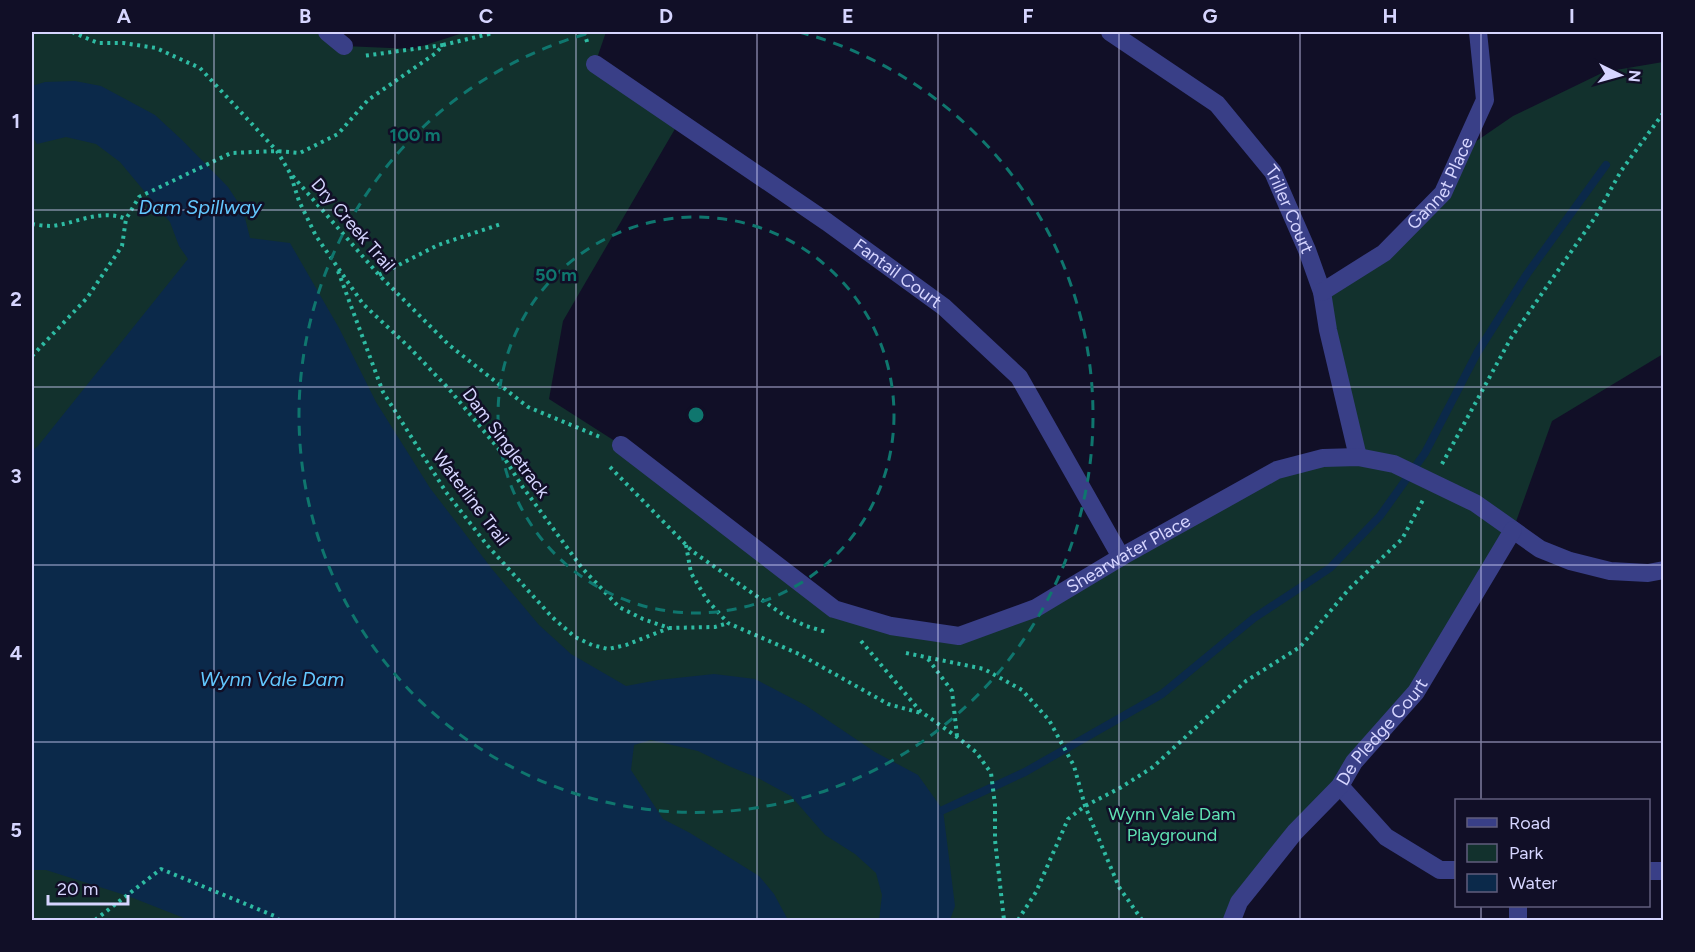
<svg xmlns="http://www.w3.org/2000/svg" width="1695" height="952" viewBox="0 0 1695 952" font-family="Figtree,sans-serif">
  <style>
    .green { fill: #12312d }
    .water { fill: #0b294a }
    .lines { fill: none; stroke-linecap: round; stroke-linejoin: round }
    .stream { stroke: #0b294a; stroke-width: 8 }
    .path { stroke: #2ebba3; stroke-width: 4; stroke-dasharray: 3 4.5; stroke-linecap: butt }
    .street { stroke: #393f87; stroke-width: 18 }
    .grid { fill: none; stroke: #d6d5ff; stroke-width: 1.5; stroke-opacity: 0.55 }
    .ring { fill: none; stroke: #0f766e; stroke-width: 3; stroke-dasharray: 10 8 }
    .labels { text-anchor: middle; stroke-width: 5; stroke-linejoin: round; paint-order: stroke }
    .street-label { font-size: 18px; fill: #d6d5ff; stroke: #110f27 }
    .park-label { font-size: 18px; fill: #5fe2b3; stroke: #110f27 }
    .water-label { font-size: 20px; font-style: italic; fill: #63c8ff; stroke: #110f27 }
    .centre { fill: #0f766e; stroke: #110f27; stroke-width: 3 }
    .ring-label { font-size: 18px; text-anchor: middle; font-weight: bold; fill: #0f766e; stroke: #110f27; stroke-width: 5; stroke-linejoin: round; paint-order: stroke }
    .neatline { fill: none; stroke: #d6d5ff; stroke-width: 2 }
    .grid-label { font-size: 20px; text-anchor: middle; font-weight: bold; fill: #d6d5ff }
  </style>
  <rect width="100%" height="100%" fill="#110f27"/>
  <path class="green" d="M32,32H328L344,46L413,49L466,32H606L595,64L679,122L563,321L549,399L621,445L834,609L959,636L1045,603L1277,470L1358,457L1322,292L1384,253L1443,193L1462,151L1513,116L1604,72L1663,62V354L1552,421L1513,530L1416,692L1232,920H32Z"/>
  <path class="water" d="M75,81L101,86L155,115L182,140L228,187L243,210L250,238L290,243L339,328L376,402L430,488L492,569L539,625L571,654L626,686L658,680L714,674L755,679L805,705L875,752L918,775L943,810L955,906L950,920H879L882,895L876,873L855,854L825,835L791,796L758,778L731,767L698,751L651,740L634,745L631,770L663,819L690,833L759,876L774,894L788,920H189L128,896L46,870H32V451L38,446L188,259L179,246L170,222L120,162L96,144L66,137L37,144L32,136V86L45,82Z"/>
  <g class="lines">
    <path class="stream" d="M943,810L1025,772L1162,694L1254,618L1330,568L1380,516L1425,453L1477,353L1527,274L1606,165"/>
    <g class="path">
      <path d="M72,32L98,43H123L156,48L200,68L277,151L290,173L379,275L449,345L528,407L600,437"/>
      <path d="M584,32L588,45"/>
      <path d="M443,45L489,34L491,32"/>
      <path d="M291,176L299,201L316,236L363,304L409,347L448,388L498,448L522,486L582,568L619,607L643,619L669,628L715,627L728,623"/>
      <path d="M32,224C38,225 45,226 51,226C75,224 101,208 126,219"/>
      <path d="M338,271L383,392L446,492L487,545L552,617L575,637L592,645L608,649L626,645L669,628"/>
      <path d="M379,275L438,245L501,224"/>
      <path d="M32,356L87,298L122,246L126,219L139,197L231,153L277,151L300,153L338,134L368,100L436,53L443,45L363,56"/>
      <path d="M1442,464L1511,338L1596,216L1621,171L1664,112"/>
      <path d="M610,467L692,551L785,616L806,626L826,632"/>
      <path d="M686,545L691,573L707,600L728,623L799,654L888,704L921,713"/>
      <path d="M861,641L920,711L957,737L976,752L991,773L995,805V840L1004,920"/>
      <path d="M906,653L984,669L1022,690L1049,720L1074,766L1085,806L1119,887L1142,920"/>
      <path d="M928,659L952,691L957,736"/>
      <path d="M95,920L161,869L277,917L278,920"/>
      <path d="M1018,920L1036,892L1068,819L1085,806L1120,788L1153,767L1246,681L1300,647L1349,589L1402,539L1423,500"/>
    </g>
    <g class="street">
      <path d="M327,32L344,46"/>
      <path id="s1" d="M1110,32L1217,104L1273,172L1307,250L1322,292L1328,330L1358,457"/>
      <path id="s2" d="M595,64L827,222L944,307L1019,377L1121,557"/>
      <path id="s3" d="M1322,292L1384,253L1443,193L1485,100L1478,32"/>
      <path id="s4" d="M621,445L834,609L891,626L959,636L1036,608L1121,557L1277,470L1323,458L1358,457L1394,464L1475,503L1540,549L1570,561L1610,571L1648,573L1664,570"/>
      <path d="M1340,786L1386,837L1440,870H1456"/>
      <path d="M1648,871H1664"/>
      <path id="s5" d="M1232,920L1239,902L1295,832L1340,786L1354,762L1416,692L1513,530"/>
      <path d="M1518,920V906"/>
    </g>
  </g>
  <path class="grid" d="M214,32V920M395,32V920M576,32V920M757,32V920M938,32V920M1119,32V920M1300,32V920M1481,32V800M32,210H1664M32,387H1664M32,565H1664M32,742H1664M1481,906V920"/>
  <g class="ring">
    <circle cx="696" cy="415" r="198"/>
    <path d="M799 32A397 397 0 1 1 593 32"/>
  </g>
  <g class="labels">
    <g class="street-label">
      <text dy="6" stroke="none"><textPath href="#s3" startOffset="164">Gannet Place</textPath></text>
      <text dy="6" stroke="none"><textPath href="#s1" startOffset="258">Triller Court</textPath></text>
      <text transform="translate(353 225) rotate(49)" y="6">Dry Creek Trail</text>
      <text dy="6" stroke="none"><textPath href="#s2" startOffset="368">Fantail Court</textPath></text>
      <text transform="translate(506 443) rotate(53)" y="6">Dam Singletrack</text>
      <text transform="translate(471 498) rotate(53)" y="6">Waterline Trail</text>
      <text dy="6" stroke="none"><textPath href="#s4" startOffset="586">Shearwater Place</textPath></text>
      <text dy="6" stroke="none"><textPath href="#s5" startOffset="242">De Pledge Court</textPath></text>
    </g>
    <g class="park-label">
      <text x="1172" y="820">Wynn Vale Dam<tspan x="1172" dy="21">Playground</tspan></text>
    </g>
    <g class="water-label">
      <text x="200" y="214">Dam Spillway</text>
      <text x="272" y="686">Wynn Vale Dam</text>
    </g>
  </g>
  <circle cx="696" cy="415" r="9" class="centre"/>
  <g class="ring-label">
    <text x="415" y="141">100 m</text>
    <text x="556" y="281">50 m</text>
  </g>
  <rect width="1695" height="952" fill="none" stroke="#110f27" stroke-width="66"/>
  <rect x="1455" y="799" width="195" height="108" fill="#110f27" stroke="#605e7d" stroke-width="1.5"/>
  <rect x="1467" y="818" width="30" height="9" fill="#393f87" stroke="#605e7d" stroke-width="1.5"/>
  <text x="1509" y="829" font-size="18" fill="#d6d5ff">Road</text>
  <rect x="1467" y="844" width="30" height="18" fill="#12312d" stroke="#605e7d" stroke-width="1.5"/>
  <text x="1509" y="859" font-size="18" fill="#d6d5ff">Park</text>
  <rect x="1467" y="874" width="30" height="18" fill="#0b294a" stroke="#605e7d" stroke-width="1.5"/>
  <text x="1509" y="889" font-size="18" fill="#d6d5ff">Water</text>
  <g transform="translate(1620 75) rotate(95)" stroke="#110f27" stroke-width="4.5" paint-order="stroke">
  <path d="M0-4.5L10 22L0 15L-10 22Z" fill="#d6d5ff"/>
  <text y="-9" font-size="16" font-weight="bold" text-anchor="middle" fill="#d6d5ff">N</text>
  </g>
  <path d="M48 895v9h80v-9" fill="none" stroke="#d6d5ff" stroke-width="3"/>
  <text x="57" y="895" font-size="18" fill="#d6d5ff" stroke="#110f27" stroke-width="4.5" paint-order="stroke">20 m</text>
  <rect x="33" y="33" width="1629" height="886" class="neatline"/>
  <g class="grid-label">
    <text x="124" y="23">A</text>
    <text x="305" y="23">B</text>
    <text x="486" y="23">C</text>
    <text x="666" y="23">D</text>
    <text x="848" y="23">E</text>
    <text x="1028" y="23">F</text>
    <text x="1210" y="23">G</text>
    <text x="1390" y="23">H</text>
    <text x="1572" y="23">I</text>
    <text x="16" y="128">1</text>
    <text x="16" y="306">2</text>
    <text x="16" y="483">3</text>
    <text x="16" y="660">4</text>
    <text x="16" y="837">5</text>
  </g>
</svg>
